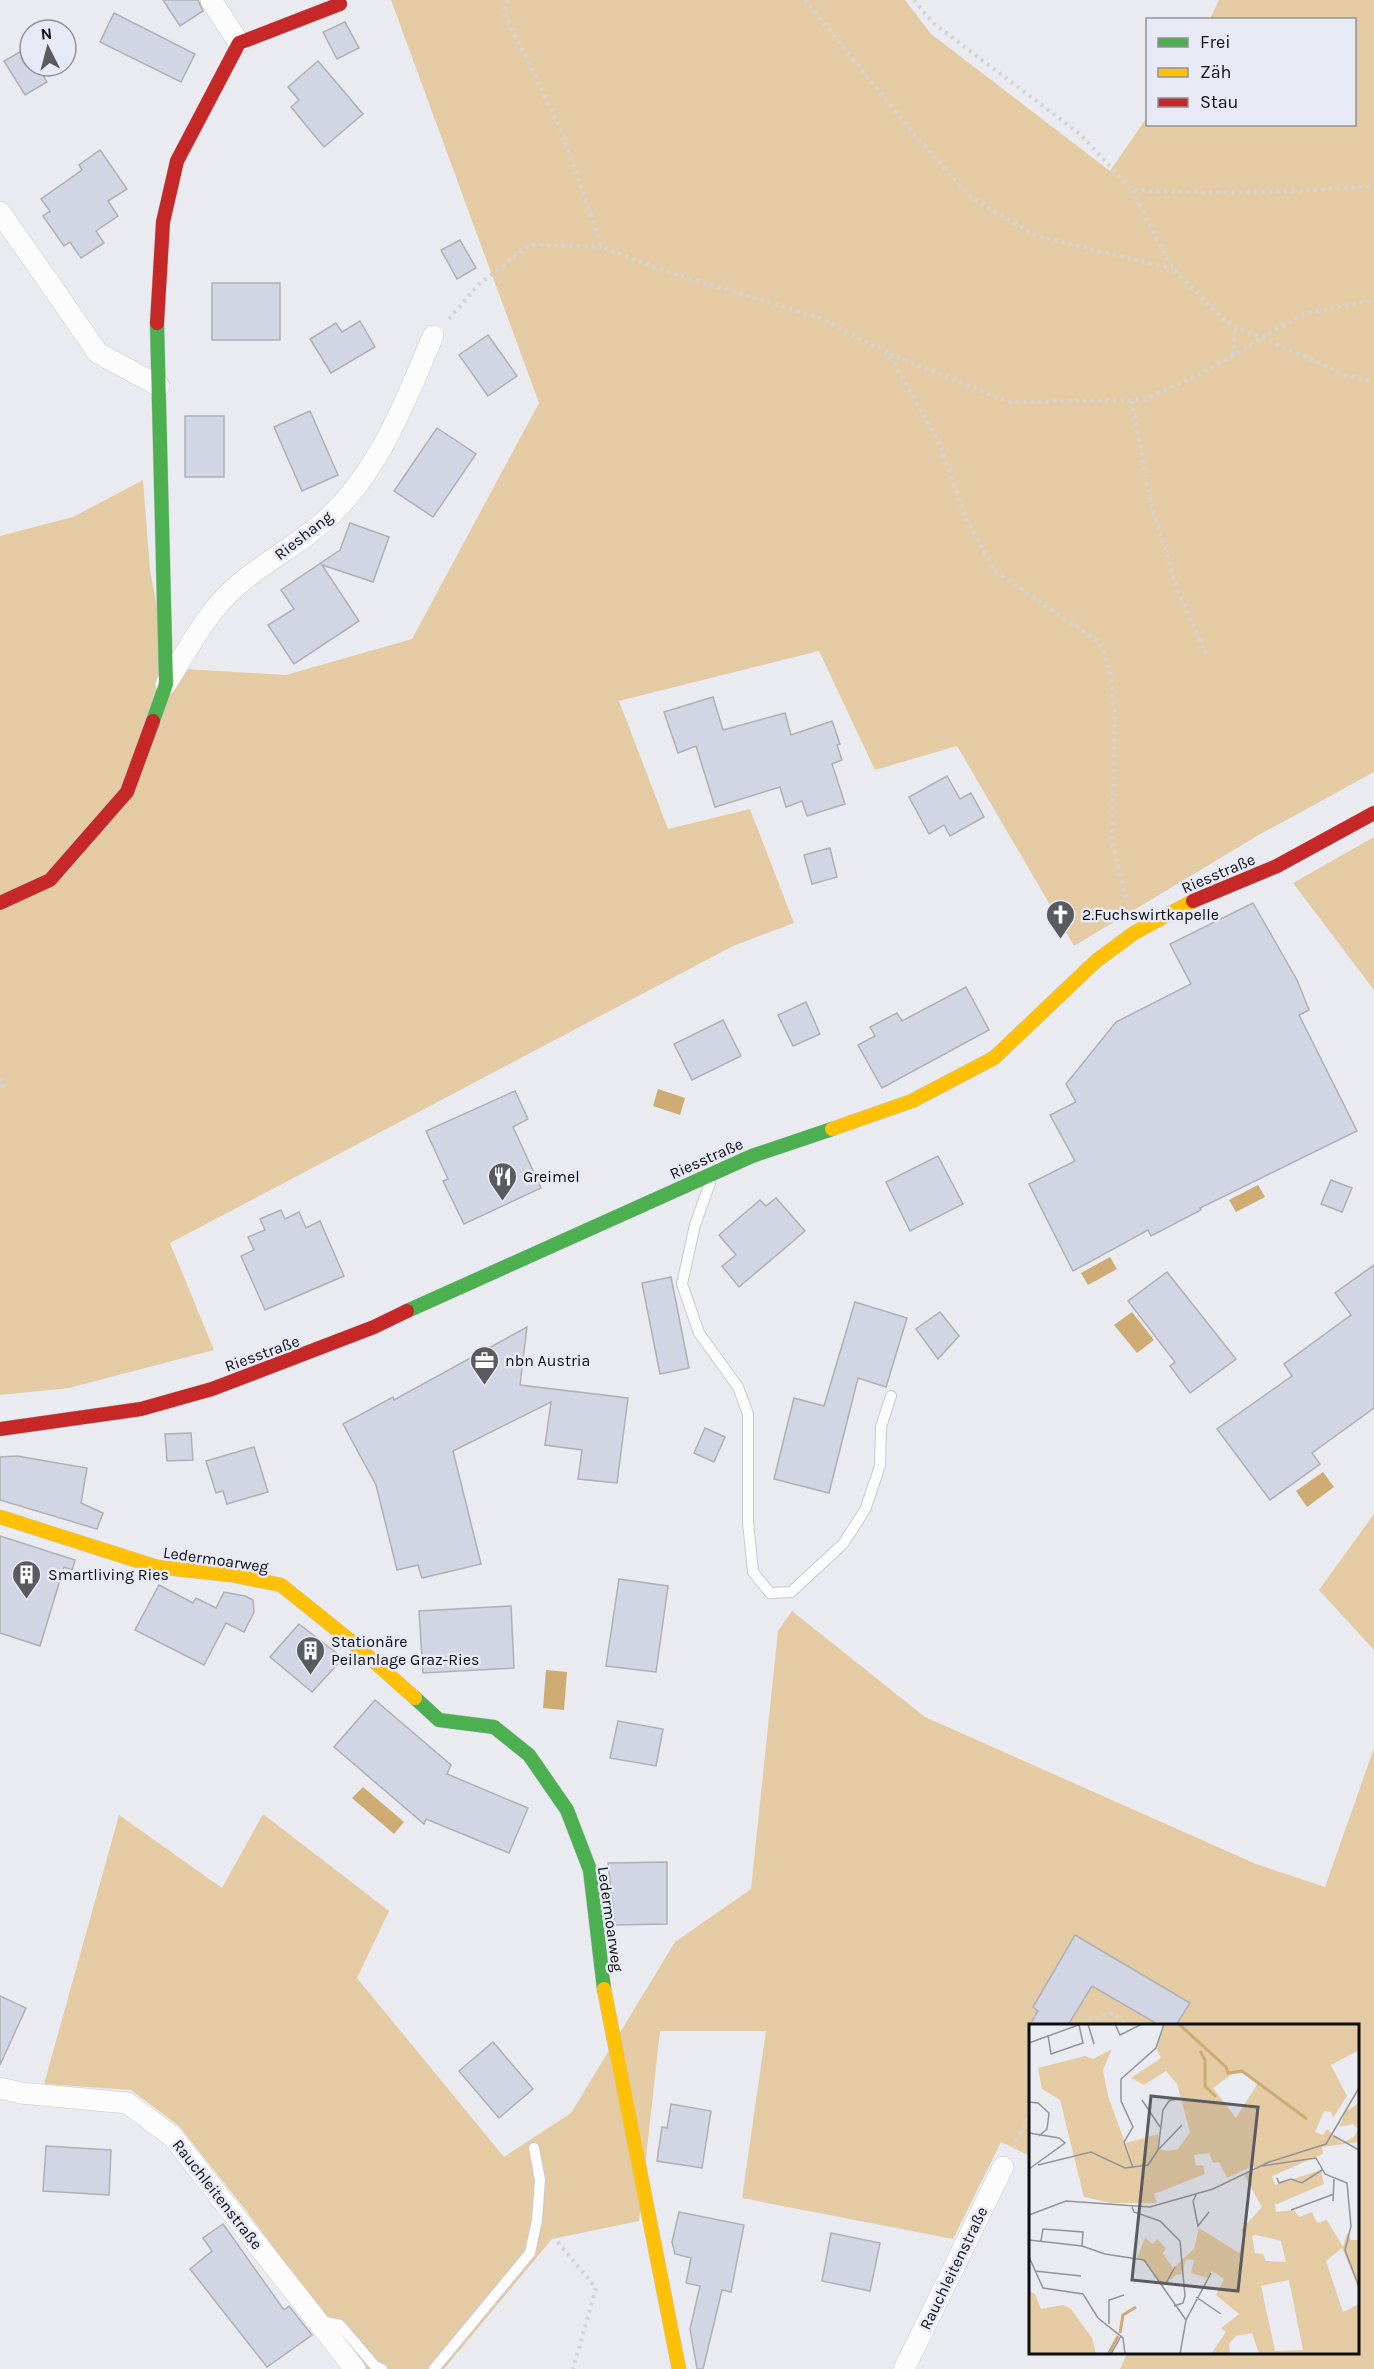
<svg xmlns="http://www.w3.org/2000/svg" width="1374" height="2369" viewBox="0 0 1374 2369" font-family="Karla,sans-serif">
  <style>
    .green { fill: #e5cba3 }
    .water { fill: #ceab72 }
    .building { fill: #d2d5e4; stroke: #afb0b4; stroke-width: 1.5 }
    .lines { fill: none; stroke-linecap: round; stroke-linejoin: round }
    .lane-casing { stroke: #c8c9ce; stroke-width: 12 }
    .street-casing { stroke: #c8c9ce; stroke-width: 22 }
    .fast-casing { stroke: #c8c9ce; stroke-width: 15 }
    .slow-casing { stroke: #c8c9ce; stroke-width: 15 }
    .jam-casing { stroke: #c8c9ce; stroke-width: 15 }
    .path { stroke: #d3d4d6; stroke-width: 4; stroke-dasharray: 3 4.5; stroke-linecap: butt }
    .lane { stroke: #fcfcfd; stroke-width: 10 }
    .street { stroke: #fcfcfd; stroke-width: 21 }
    .fast { stroke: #4caf50; stroke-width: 14 }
    .slow { stroke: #ffc107; stroke-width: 14 }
    .jam { stroke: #c62828; stroke-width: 14 }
    .labels { text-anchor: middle; stroke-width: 5; stroke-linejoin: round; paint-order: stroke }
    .street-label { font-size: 16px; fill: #0d0e12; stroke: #e7e9f4 }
    .poi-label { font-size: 16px; fill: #0d0e12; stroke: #e7e9f4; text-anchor: start }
    .inset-river { fill: none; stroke: #ceab72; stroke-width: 3 }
    .inset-road { fill: none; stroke: #929398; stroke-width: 1.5 }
    .view { fill: #5a5b60; fill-opacity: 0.15; stroke: #5a5b60; stroke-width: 3 }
    .inset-edge { fill: none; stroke: #0d0e12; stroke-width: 3 }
  </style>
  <rect width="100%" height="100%" fill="#eaebf1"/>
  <g class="green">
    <path d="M391,0H905L931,34L1110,171L1147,117L1148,124H1354V20L1210,19L1219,0H1374V772L1257,836L1074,946L957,746L875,770L819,651L619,701L668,829L750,809L794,923L733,946L170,1243L214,1350L69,1388L0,1395V536L73,517L143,480L150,570L168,668L286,675L412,639L539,403Z"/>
    <path d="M1374,837V990L1293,883Z"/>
    <path d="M1374,1514V1650L1319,1590Z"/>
    <path d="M792,1611L925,1717L1256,1864L1325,1887L1374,1748V2369H1120L1127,2353L1358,2352V2026H1030V2156L1001,2142L953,2239L742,2198L766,2031H660L639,2221L552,2239L444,2369H365L244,2208L179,2126L131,2090L44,2084L119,1815L222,1888L263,1814L389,1911L357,1978L504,2157L571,2113L675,1942L751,1889L778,1631Z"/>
  </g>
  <g class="water">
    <path d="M658,1089L685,1098L680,1115L653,1106Z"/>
    <path d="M1258,1185L1265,1197L1236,1212L1229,1200Z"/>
    <path d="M1110,1257L1117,1269L1088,1285L1081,1273Z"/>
    <path d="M1132,1312L1154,1340L1137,1353L1114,1325Z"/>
    <path d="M1323,1472L1334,1487L1307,1507L1296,1491Z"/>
    <path d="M546,1670L567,1672L564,1710L543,1708Z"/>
    <path d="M363,1787L404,1822L394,1834L352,1798Z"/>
  </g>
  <g class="building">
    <path d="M163,0H198L203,11L180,26Z"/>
    <path d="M114,13L195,54L181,82L100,42Z"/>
    <path d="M345,22L359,48L337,59L323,32Z"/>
    <path d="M27,48L30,53V66H38L47,82L25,95L4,61Z"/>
    <path d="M318,61L363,114L324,147L291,107L299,100L288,87Z"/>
    <path d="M100,150L127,189L108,201L118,216L96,231L104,243L81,258L70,242L64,246L43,216L50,211L41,199L82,170L79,165Z"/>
    <path d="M460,240L476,268L457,279L441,250Z"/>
    <rect x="212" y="283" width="68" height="57"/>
    <path d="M360,321L375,347L331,373L310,339L336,323L342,332Z"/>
    <path d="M488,335L517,376L488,396L459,355Z"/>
    <path d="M310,411L338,475L302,491L274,427Z"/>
    <rect x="185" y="416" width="39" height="61"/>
    <path d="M437,428L476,454L433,517L394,491Z"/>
    <path d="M350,523L389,537L373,582L322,565L359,621L294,664L268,625L294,609L281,590L340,550Z"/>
    <path d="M713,697L723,730L785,713L791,735L832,721L840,744L837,745L842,760L832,764L845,804L807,816L802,801L786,807L780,787L715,807L696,746L678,753L664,712Z"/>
    <path d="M947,776L960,799L971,793L984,817L950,836L944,825L929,834L909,797Z"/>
    <path d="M830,848L837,877L812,884L804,855Z"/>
    <path d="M1253,903L1297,980L1309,1010L1299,1015L1357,1131L1200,1208L1201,1210L1151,1236L1148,1230L1073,1271L1029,1184L1075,1161L1050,1115L1076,1102L1066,1084L1116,1022L1191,984L1170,944Z"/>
    <path d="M966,987L989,1030L882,1088L858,1045L875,1036L870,1027L897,1013L902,1021Z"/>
    <path d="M806,1002L820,1034L793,1046L778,1015Z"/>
    <path d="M723,1020L741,1056L692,1080L674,1044Z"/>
    <path d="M515,1091L528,1119L513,1127L541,1188L464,1224L443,1181L448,1179L426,1131Z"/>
    <path d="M938,1156L963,1204L910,1231L886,1182Z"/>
    <path d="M1331,1180L1352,1188L1342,1212L1321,1204Z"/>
    <path d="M776,1198L805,1231L739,1287L722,1266L736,1255L719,1235L760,1200L766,1206Z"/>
    <path d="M281,1210L285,1219L299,1212L306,1228L320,1221L344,1276L265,1310L241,1256L254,1250L248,1237L265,1230L260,1219Z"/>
    <path d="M1374,1265V1408L1312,1453L1320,1464L1270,1500L1217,1429L1292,1376L1284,1364L1351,1315L1335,1293Z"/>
    <path d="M1167,1272L1236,1359L1190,1393L1170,1366L1175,1362L1128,1301Z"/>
    <path d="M671,1277L689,1368L660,1374L642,1283Z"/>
    <path d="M855,1302L907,1318L886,1387L858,1378L829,1493L774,1479L794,1398L824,1406Z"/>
    <path d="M940,1312L959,1336L938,1359L916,1329Z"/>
    <path d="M527,1327L520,1385L628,1398L617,1483L578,1479L582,1450L545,1445L551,1402L453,1451L481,1564L422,1578L418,1565L397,1570L376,1485L343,1424L393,1397L394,1400Z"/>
    <path d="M705,1428L725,1437L714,1462L694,1453Z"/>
    <path d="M191,1433L193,1460L167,1461L165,1434Z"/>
    <path d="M254,1447L268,1492L227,1504L223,1491L216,1493L206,1461Z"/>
    <path d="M17,1456L87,1468L81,1503L103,1513L97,1529L0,1500V1457Z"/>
    <path d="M0,1536L75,1560L72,1570L64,1567L40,1646L0,1633Z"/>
    <path d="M619,1579L668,1586L656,1672L606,1666Z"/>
    <path d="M159,1585L193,1603L196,1598L216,1608L224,1592L245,1596L253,1600L254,1612L244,1632L226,1623L204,1665L135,1630Z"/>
    <path d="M511,1606L514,1668L423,1673L419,1611Z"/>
    <path d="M299,1624L343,1658L312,1692L270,1657Z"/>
    <path d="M375,1700L451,1765L447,1774L528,1808L509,1853L426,1819L424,1824L334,1747Z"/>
    <path d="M618,1721L663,1729L656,1766L610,1758Z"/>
    <path d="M667,1862V1924L615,1925L608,1863Z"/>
    <path d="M1075,1935L1190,2003L1176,2025H1159L1092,1986L1068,2025H1030L1038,2011L1033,2007Z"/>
    <path d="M0,1996L26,2008L0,2065Z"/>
    <path d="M493,2042L533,2089L499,2118L459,2071Z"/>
    <path d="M671,2104L711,2111L702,2168L657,2161L662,2127L667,2128Z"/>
    <path d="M46,2146L111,2150L109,2195L43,2191Z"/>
    <path d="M679,2212L744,2225L731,2292L722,2290L703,2369H697L690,2329L700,2286L686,2283L691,2258L675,2254L672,2242Z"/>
    <path d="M223,2224L284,2310L289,2306L312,2335L267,2367L190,2269L212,2251L203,2238Z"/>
    <path d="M831,2233L880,2243L870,2291L822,2281Z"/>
  </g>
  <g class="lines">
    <defs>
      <g id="lane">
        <path d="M710,1183L695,1225L682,1284L699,1333L738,1387L748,1414V1522L753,1572L770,1593L791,1592L843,1544L865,1510L880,1466L881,1427L891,1396"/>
        <path d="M321,2321L340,2325L375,2366L382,2369"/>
        <path d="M434,2369L530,2253L537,2220L540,2180L534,2148"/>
      </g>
      <g id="street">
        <path d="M211,0L239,43"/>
        <path d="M0,212L98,353L159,386"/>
        <path d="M166,684C188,650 207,611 238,585C268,559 305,541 333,513C382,465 407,397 433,336"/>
        <path d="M0,2088L21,2093L127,2103L172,2136L355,2369"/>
        <path d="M904,2369L1003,2167"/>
      </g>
      <g id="fast">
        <path d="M153,721L166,684L157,323"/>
        <path d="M407,1311L752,1156L832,1129"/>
        <path d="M415,1698L439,1720L494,1727L529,1755L567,1810L590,1870L604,1989"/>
      </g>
      <g id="slow">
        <path d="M832,1129L912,1101L994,1058L1096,961L1134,933L1193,901"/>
        <path d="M0,1517L157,1567L231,1575L281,1585L352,1642L415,1698"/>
        <path d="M604,1989L679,2369"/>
      </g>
      <g id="jam">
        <path d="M157,323L163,222L177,161L239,43L340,4"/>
        <path d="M1193,901L1277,866L1374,813"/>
        <path d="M0,903L50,880L127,792L153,721"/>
        <path d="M0,1429L141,1409L212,1389L374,1327L407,1311"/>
      </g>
    </defs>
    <use href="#lane" class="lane-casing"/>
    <use href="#street" class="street-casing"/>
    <use href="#fast" class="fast-casing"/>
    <use href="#slow" class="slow-casing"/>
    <use href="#jam" class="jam-casing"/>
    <g class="path">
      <path d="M508,0L504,12L562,132L602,247L665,271L817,317L889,354L939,442L966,519L996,572L1099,642L1110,671L1115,714L1112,841L1127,903"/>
      <path d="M805,0L913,133L970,197L1037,236L1173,269"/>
      <path d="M914,0L933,23L1080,134L1132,190C1213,194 1293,193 1374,186"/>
      <path d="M1132,191L1173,269L1226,322L1346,375L1374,381"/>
      <path d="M449,319L478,285L530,245L602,247"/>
      <path d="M890,354L1009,402L1143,400L1202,373L1303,314L1374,300"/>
      <path d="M1233,355L1235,325"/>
      <path d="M1132,401L1151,504L1178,591L1206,654"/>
      <path d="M0,1079L3,1086H0"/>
      <path d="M1084,2026L1088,2020L1113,2013L1128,2026"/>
      <path d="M1013,2148L1030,2114"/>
      <path d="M553,2236L596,2288L573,2369"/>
    </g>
    <use href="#lane" class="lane"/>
    <use href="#street" class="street"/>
    <use href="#fast" class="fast"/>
    <use href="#slow" class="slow"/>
    <use href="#jam" class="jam"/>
  </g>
  <defs>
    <symbol id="church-pin" viewBox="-11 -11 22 30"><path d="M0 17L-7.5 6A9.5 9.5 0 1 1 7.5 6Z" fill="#5a5b60" stroke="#e7e9f4"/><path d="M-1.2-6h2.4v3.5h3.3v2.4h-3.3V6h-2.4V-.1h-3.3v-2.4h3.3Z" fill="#fff"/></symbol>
    <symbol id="restaurant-pin" viewBox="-11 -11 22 30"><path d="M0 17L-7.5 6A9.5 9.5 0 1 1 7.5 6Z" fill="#5a5b60" stroke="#e7e9f4"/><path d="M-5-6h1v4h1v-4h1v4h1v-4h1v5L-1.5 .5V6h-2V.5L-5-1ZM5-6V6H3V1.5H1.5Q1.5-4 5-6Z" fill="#fff"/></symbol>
    <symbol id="office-pin" viewBox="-11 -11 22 30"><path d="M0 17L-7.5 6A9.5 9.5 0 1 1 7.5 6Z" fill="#5a5b60" stroke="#e7e9f4"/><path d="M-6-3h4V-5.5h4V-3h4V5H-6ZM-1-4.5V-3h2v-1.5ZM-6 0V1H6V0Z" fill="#fff"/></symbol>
    <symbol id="building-pin" viewBox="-11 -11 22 30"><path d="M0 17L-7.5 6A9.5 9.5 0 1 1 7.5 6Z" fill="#5a5b60" stroke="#e7e9f4"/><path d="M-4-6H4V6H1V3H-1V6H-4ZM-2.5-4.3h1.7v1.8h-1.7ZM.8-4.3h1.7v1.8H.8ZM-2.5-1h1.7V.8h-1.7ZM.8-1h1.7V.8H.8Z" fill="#fff"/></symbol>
  </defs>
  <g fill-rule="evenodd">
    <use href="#church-pin" x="1044" y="898" width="33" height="45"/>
    <use href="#restaurant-pin" x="486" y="1160" width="33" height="45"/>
    <use href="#office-pin" x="468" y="1344" width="33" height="45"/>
    <use href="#building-pin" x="10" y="1558" width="33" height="45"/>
    <use href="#building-pin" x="294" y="1634" width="33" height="45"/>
  </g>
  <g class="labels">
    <g class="street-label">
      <text transform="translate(303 535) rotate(-38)" y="6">Rieshang</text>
      <text transform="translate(1218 873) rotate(-23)" y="6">Riesstraße</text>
      <text transform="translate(706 1158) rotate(-24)" y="6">Riesstraße</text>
      <text transform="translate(262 1353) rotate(-20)" y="6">Riesstraße</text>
      <text transform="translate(216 1559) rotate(8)" y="6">Ledermoarweg</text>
      <text transform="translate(611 1919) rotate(82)" y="6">Ledermoarweg</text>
      <text transform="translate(218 2194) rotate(52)" y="6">Rauchleitenstraße</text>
      <text transform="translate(953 2268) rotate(-64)" y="6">Rauchleitenstraße</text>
    </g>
    <g class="poi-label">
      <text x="1082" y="920">2.Fuchswirtkapelle</text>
      <text x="523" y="1182">Greimel</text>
      <text x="505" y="1366">nbn Austria</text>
      <text x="48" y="1580">Smartliving Ries</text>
      <text x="331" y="1647">Stationäre<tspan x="331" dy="18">Peilanlage Graz-Ries</tspan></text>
    </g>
  </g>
  <g transform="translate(1029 2024)">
    <rect width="330" height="330" fill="#eaebf1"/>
    <path d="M135,0H330V26L302,41L318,72L304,94L302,88L295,87L286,108L294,111L298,105L313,119L325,113L329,105L324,100L310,103L317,87L330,79V118L293,123L294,130L243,152L246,161L292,146L295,160L246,181L247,188L265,186L270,193L283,188L288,199L298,196L314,223L318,209L322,216H330V265L313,224L297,237L314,288L330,280V330H230L223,309L207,312L200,320L201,330H182L197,308L192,304L210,290L187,271L195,255L183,247L178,254L162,249L165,236L157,235L153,250L147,251L133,263L118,239L108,234L116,214L124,220L128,215L137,224L134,229L144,244L165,225L170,204L210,229L217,214L212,206L233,183L215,151L227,146L224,142L198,154L190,138L184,139L180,129L165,131L167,142L174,141L176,150L125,170L128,179H82L55,173L31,76L13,65L9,44L56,32L64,35L83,25L74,46L79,72L104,141L97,119L129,110L130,125L139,127L149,125L161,108L148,60L137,47L115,61L102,54L132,34L128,26ZM215,49L229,59L207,94L184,64L203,50ZM227,211L252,217L257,238L237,237L234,230L226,229L223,212ZM260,256L274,326L246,327L232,262ZM0,267L6,270L12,285L34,281L42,285L63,314L67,330H0Z" fill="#e5cba3" fill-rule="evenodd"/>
    <path class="inset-river" d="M150,0L197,43L199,49L213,47L278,95M171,27L176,36V62L187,73M91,309L94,291L107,283M80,329L89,312"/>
    <path class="inset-road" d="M59,0L65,20M86,0L91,11L113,0M19,11L22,30L54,19L50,1M0,19L52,0M113,76L131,103M0,78L9,79L20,89L18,105L10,112M0,109L30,114L36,119L0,145M305,112L330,126M130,125L153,101M9,141L62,128L96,144L119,141L129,126L134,86L140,77L148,75M232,142L287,134L296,150L318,159L322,202L316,226L330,263M104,144L95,118L104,103L92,77V55L127,24L135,0M248,154L250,159L262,155L273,159L293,146M168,169L164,177L169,202L180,188M304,177L305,155M103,183L105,188L131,197L151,217L156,272L154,279L145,282M262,186L305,170M0,191L37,177L121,183L184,165L240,138L297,120L330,64M0,216L53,222L76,230L115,236L157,296M12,217L14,205L54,208L53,222M0,233L14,264L54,270L69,294L94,314L96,330M6,247L52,252M131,258L137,259L146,243M167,273L192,290M80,300V276L95,271M82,330L92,312M151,330L157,296L182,249"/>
    <path class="view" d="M122,72L229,83L209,267L103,256Z"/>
    <rect width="330" height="330" class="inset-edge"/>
  </g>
  <rect x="1146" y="18" width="210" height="108" fill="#e7e9f4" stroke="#90919a" stroke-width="1.5"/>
  <rect x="1158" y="38" width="30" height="9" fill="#4caf50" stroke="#90919a" stroke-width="1.5"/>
  <text x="1200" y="48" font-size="18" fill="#0d0e12">Frei</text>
  <rect x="1158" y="68" width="30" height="9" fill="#ffc107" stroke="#90919a" stroke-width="1.5"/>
  <text x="1200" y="78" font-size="18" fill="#0d0e12">Zäh</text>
  <rect x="1158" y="98" width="30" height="9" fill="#c62828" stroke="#90919a" stroke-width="1.5"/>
  <text x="1200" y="108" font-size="18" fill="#0d0e12">Stau</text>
  <g transform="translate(48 48) rotate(354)"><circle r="28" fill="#e7e9f4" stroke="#90919a" stroke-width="1.5"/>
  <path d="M0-4.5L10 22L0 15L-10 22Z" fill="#5a5b60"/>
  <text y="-9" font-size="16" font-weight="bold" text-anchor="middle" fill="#0d0e12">N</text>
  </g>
</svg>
